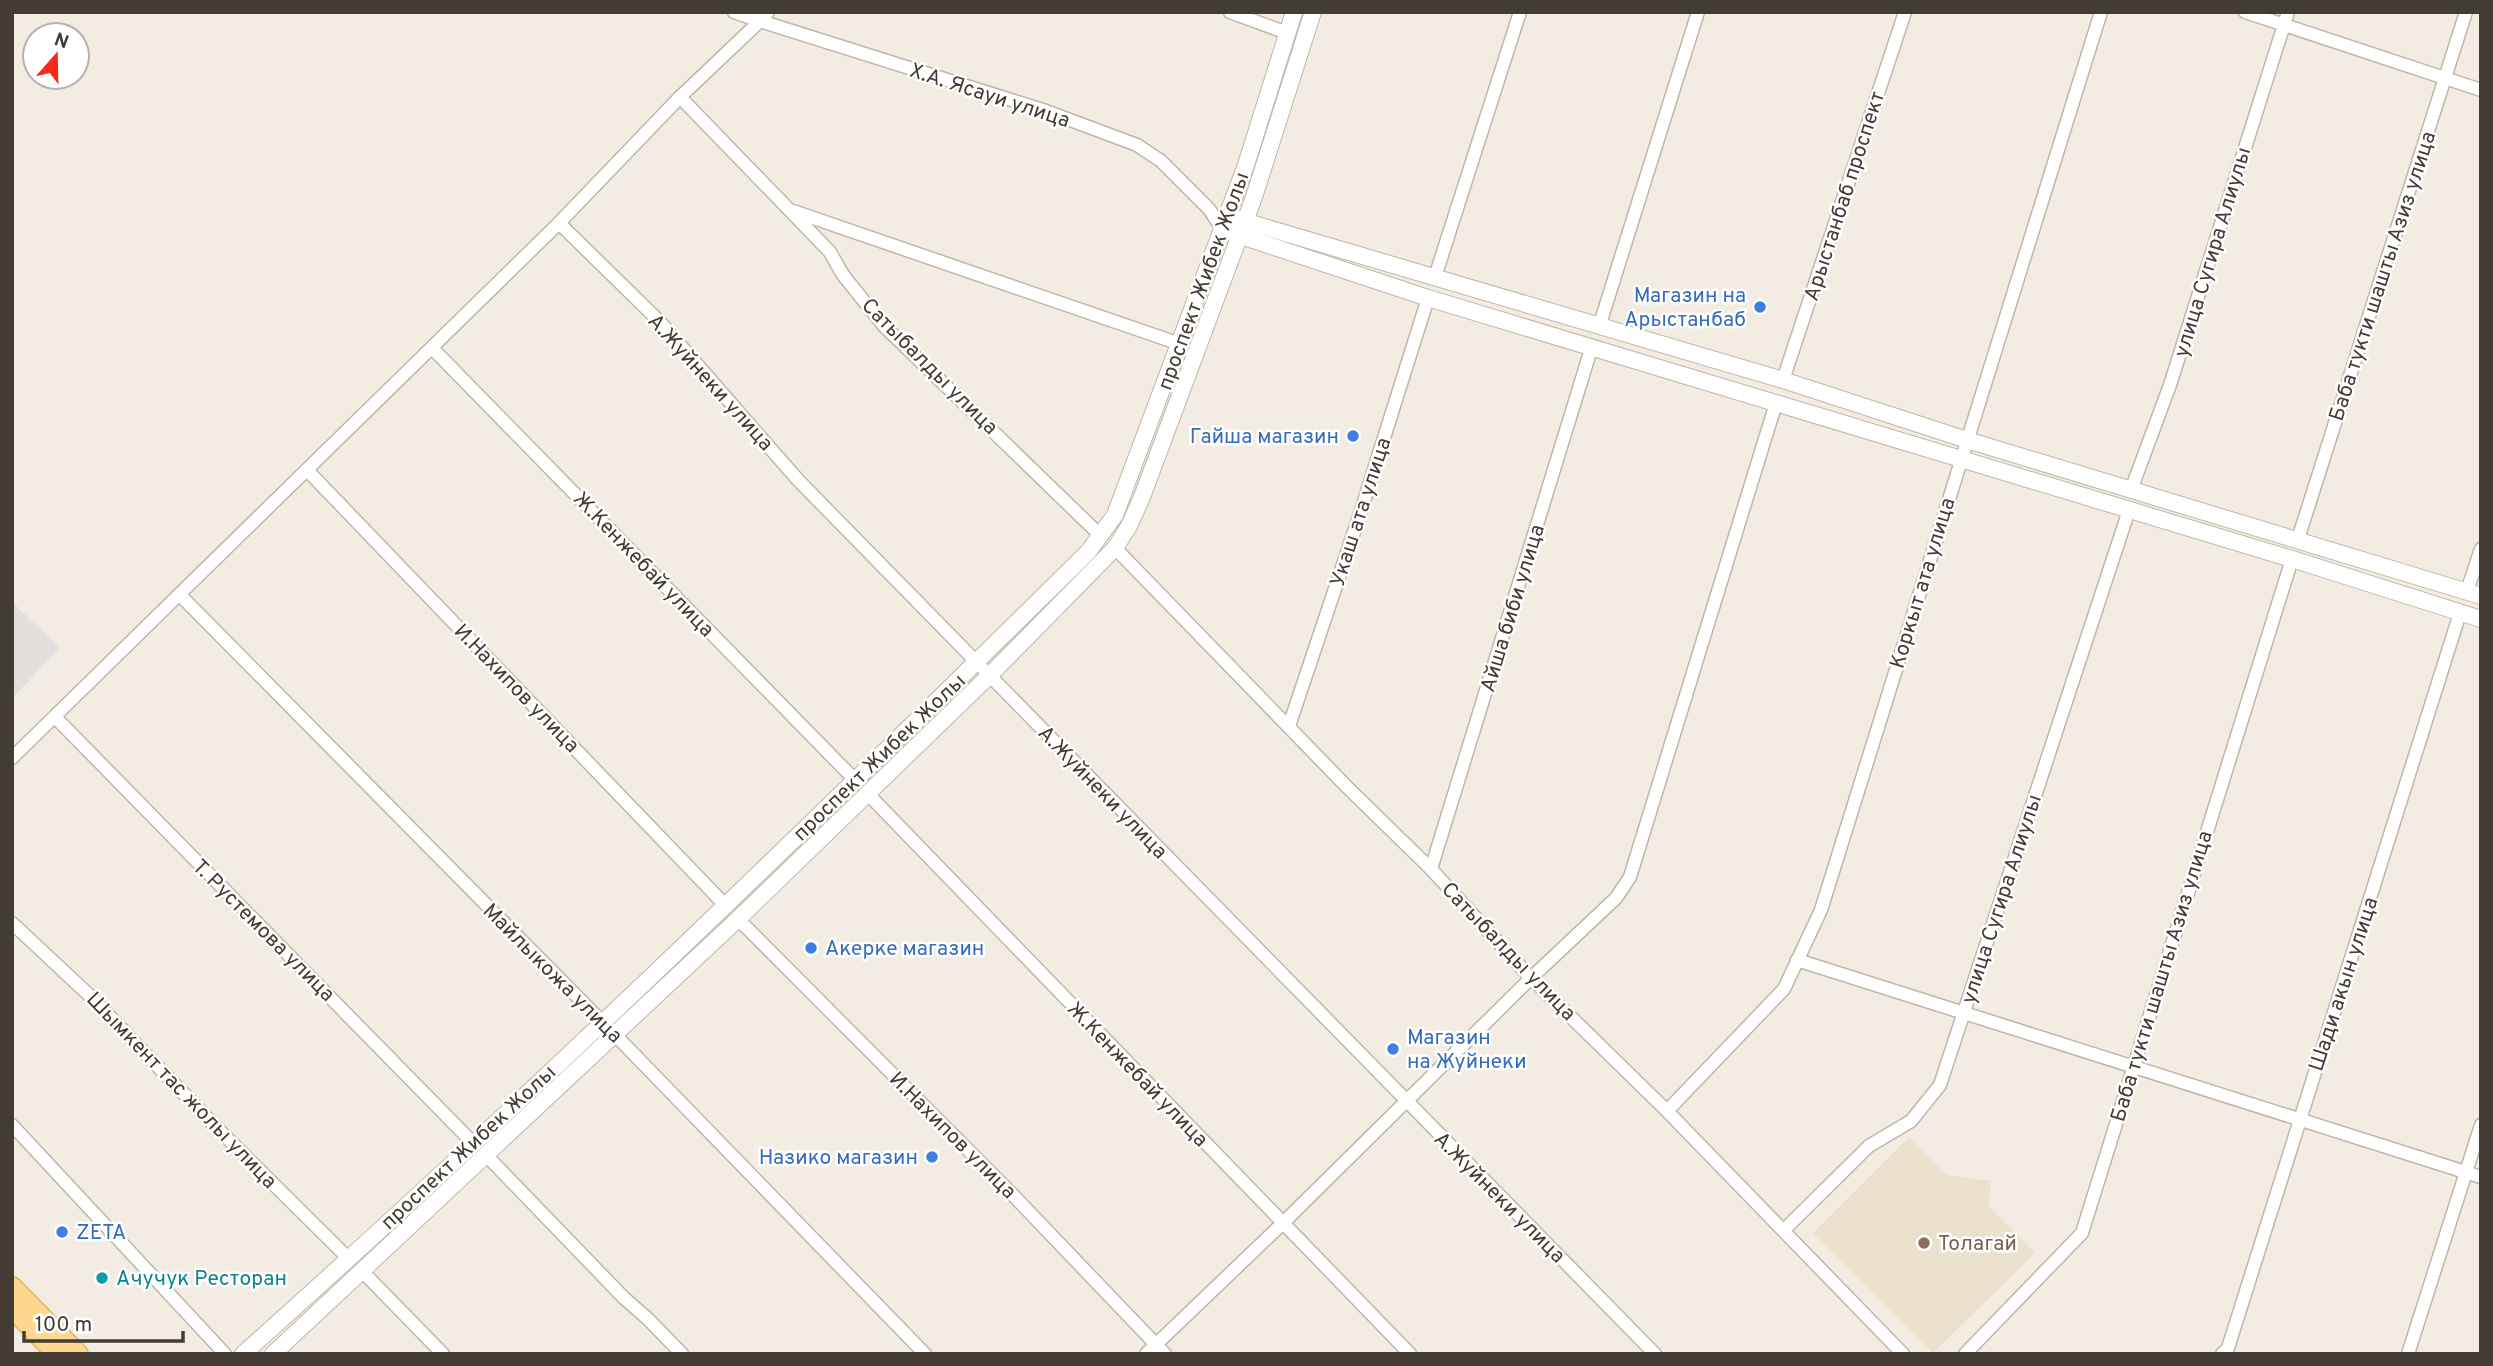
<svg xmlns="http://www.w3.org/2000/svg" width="2493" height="1366" viewBox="0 0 2493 1366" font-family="Overpass,sans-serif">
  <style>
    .education { fill: #ebe1cd }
    .parking { fill: #e2dfdc }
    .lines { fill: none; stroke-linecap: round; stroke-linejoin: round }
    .minor-casing { stroke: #c0b6a9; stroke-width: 15 }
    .tertiary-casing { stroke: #c0b6a9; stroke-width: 18 }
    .primary-casing { stroke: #e3b460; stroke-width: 22 }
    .minor { stroke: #fff; stroke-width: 12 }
    .tertiary { stroke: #fff; stroke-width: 16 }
    .primary { stroke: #fed890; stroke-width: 19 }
    .shop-dot { fill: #3f7fe0; stroke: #fff; stroke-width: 2.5 }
    .education-dot { fill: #8d6e63; stroke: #fff; stroke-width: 2.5 }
    .culture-dot { fill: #0f9aa8; stroke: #fff; stroke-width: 2.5 }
    .labels { text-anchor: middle; stroke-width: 5; stroke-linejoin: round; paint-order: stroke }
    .street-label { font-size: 21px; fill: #433c34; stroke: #fff }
    .shop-label { font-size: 21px; fill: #366cbe; stroke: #fff; text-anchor: end }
    .education-label { font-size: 21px; fill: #785e54; stroke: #fff; text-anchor: start }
    .culture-label { font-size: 21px; fill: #0d838f; stroke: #fff; text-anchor: start }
  </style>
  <rect width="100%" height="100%" fill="#f2ece3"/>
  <path class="education" d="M1909,1137L1947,1175L1991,1181L1988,1206L2035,1253L1933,1353L1813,1233Z"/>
  <path class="parking" d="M12,602L60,648L12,698Z"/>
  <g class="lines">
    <defs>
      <g id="minor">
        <path d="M768,12L760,21L1046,111L1137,145L1161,161L1209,209L1223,230"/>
        <path d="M1230,12L1287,33"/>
        <path d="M2245,12L2481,90"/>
        <path d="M680,97L830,252L843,275L884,326L1101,536"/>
        <path d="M793,211L1180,344"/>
        <path d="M559,223L660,322L798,480L1655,1354"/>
        <path d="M1435,277L1520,12"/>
        <path d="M1599,327L1698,12"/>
        <path d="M432,348L855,780"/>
        <path d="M1783,380L1905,12"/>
        <path d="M307,470L726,906"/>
        <path d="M2131,490L2170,385L2288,12"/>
        <path d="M2298,539L2466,12"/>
        <path d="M1115,548L1347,787L1431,869L1531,978L1667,1111L1903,1354"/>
        <path d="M2467,591L2481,549"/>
        <path d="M180,595L623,1043L925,1354"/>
        <path d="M55,717L473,1143"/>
        <path d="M1289,726L1361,511L1428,298"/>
        <path d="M12,758L559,223L680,97L760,21L734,12"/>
        <path d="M867,793L1410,1354"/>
        <path d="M1431,869L1592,346"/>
        <path d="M738,919L1011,1193L1165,1354"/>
        <path d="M12,923L89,995L214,1125L349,1259"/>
        <path d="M1797,960L2481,1177"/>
        <path d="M1667,1111L1784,989L1821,910L2101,12"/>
        <path d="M12,1125L225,1354"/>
        <path d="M486,1155L624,1298L648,1319L682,1354"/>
        <path d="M1784,1230L1869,1146L1911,1121L1940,1085L2129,510"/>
        <path d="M362,1271L443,1354"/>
        <path d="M1146,1354L1284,1222L1531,978L1616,898L1630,877L1776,403"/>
        <path d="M1965,1354L2082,1233L2292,559"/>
        <path d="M2222,1354L2228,1348L2460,613"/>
        <path d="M2408,1354L2481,1125"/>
      </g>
      <g id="tertiary">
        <path d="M1237,219L1783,380L1967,440L2481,596"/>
        <path d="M1232,233L1428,298L2292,559L2481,619"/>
        <path d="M243,1354C533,1095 811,825 1088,552L1115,515L1246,165L1294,12"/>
        <path d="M273,1354L738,919L990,675L1115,548L1129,526L1142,497L1254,197L1313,12"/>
      </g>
      <g id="primary">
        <path d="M12,1287L78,1354"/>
        <path d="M12,1308L57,1354"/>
      </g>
    </defs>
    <use href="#minor" class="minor-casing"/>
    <use href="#tertiary" class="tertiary-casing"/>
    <use href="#primary" class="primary-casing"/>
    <use href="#minor" class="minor"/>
    <use href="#tertiary" class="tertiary"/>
    <use href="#primary" class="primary"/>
  </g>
  <g class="shop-dot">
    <circle cx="1760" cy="307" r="7"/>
    <circle cx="1353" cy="436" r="7"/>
    <circle cx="811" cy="948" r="7"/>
    <circle cx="1393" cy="1049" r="7"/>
    <circle cx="932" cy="1157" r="7"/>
    <circle cx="62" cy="1232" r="7"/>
  </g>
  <circle class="education-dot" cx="1924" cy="1243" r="7"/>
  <circle class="culture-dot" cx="102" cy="1278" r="7"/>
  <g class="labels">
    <g class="street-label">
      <text transform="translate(990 95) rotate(18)" y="7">Х.А. Ясауи улица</text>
      <text transform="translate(1844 196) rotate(-72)" y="7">Арыстанбаб проспект</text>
      <text transform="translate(2212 252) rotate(-73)" y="7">улица Сугира Алиулы</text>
      <text transform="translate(2382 276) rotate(-72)" y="7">Баба тукти шашты Азиз улица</text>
      <text transform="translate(1203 281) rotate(-70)" y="7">проспект Жибек Жолы</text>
      <text transform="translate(930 366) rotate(45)" y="7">Сатыбалды улица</text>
      <text transform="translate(711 382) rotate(48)" y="7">А.Жуйнеки улица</text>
      <text transform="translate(1360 512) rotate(-72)" y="7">Укаш ата улица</text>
      <text transform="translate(644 564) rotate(46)" y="7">Ж.Кенжебай улица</text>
      <text transform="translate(1922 583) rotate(-73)" y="7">Коркыт ата улица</text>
      <text transform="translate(1512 608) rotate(-73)" y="7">Айша биби улица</text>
      <text transform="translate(517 688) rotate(46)" y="7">И.Нахипов улица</text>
      <text transform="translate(879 757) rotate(-44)" y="7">проспект Жибек Жолы</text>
      <text transform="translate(1103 792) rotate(46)" y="7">А.Жуйнеки улица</text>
      <text transform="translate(2001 899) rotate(-72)" y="7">улица Сугира Алиулы</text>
      <text transform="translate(264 930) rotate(45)" y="7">Т. Рустемова улица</text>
      <text transform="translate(1509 951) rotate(46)" y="7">Сатыбалды улица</text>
      <text transform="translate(553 973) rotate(45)" y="7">Майлыкожа улица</text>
      <text transform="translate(2161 976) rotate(-73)" y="7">Баба тукти шашты Азиз улица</text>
      <text transform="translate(2343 984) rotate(-72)" y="7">Шади акын улица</text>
      <text transform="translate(1138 1074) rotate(46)" y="7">Ж.Кенжебай улица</text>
      <text transform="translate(182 1090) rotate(46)" y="7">Шымкент тас жолы улица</text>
      <text transform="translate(953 1135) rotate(45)" y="7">И.Нахипов улица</text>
      <text transform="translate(468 1147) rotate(-43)" y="7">проспект Жибек Жолы</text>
      <text transform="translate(1500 1197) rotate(45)" y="7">А.Жуйнеки улица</text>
    </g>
    <g class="shop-label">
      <text x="1746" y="302">Магазин на<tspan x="1746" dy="24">Арыстанбаб</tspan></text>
      <text x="1339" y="443">Гайша магазин</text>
      <text x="825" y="955" text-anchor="start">Акерке магазин</text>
      <text x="1407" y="1044" text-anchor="start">Магазин<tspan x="1407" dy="24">на Жуйнеки</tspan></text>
      <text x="918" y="1164">Назико магазин</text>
      <text x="76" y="1239" text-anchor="start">ZETA</text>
    </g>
    <g class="education-label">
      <text x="1938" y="1250">Толагай</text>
    </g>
    <g class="culture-label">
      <text x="116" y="1285">Ачучук Ресторан</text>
    </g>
  </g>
  <rect width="2493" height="1366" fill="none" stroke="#433c34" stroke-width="28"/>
  <g transform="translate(56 56) rotate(20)"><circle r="33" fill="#ffffff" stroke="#b4b1ae" stroke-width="2"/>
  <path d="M0-5L12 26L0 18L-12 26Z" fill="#f92813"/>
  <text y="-10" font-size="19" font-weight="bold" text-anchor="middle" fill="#433c34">N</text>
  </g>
  <path d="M24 1331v10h159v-10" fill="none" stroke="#433c34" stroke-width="3.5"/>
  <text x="35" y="1331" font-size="21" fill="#433c34" stroke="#ffffff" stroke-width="5" paint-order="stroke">100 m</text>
</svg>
